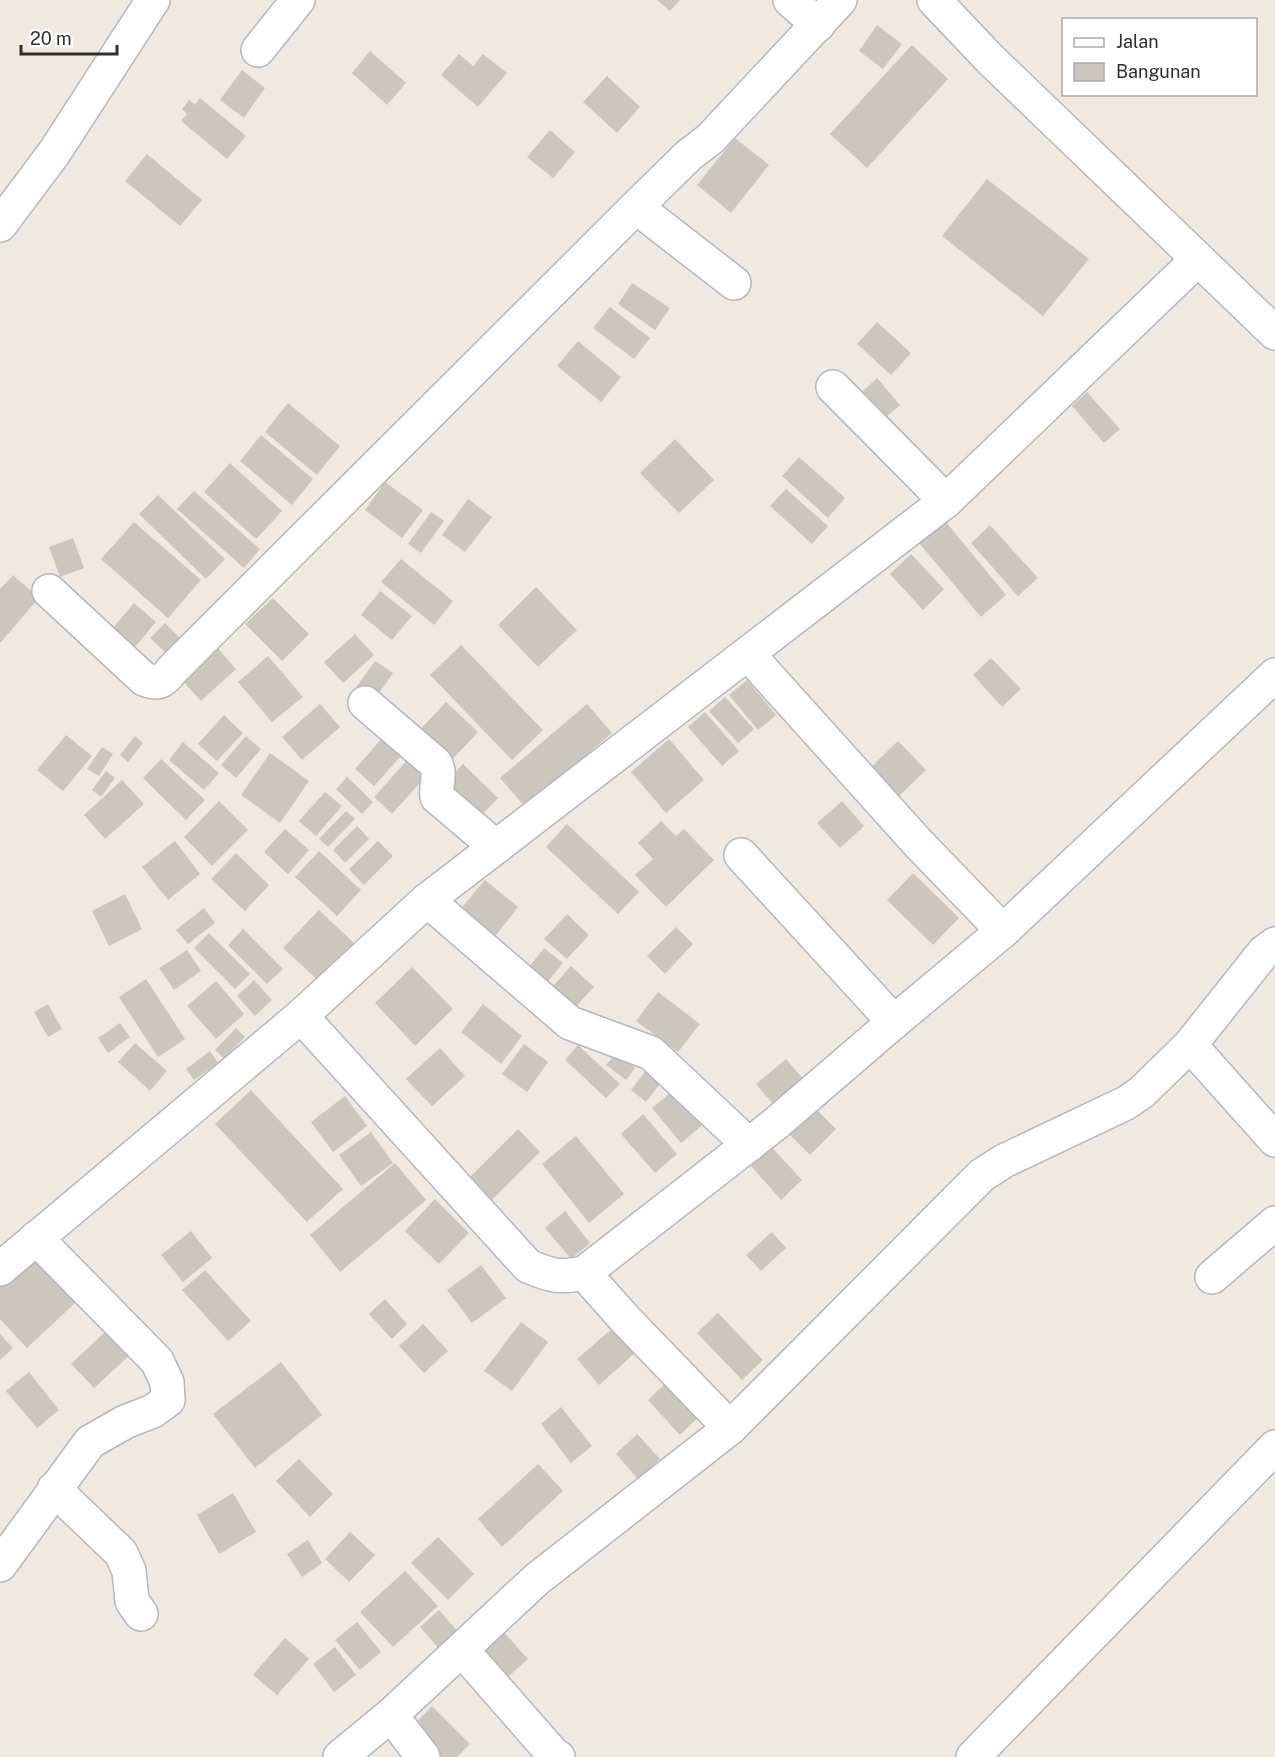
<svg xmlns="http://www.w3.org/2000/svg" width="1275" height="1757" viewBox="0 0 1275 1757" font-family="'Public Sans',sans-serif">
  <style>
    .building { fill: #cbc7bf }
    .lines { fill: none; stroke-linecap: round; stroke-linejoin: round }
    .minor-casing { stroke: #b4b7c1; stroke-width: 36 }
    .minor { stroke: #fff; stroke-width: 33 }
  </style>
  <rect width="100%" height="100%" fill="#efe9e1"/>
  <g class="building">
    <path d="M657,0H680L670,11Z"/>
    <path d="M877,25L902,44L883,69L859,51Z"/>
    <path d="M912,45L948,79L867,168L830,134Z"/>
    <path d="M370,51L406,83L387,105L352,73Z"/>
    <path d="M459,54L473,66L483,54L507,73L478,107L441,75Z"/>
    <path d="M242,70L265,88L244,118L220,100Z"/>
    <path d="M607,76L640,107L617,133L583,102Z"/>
    <path d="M200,98L246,136L227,159L181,121L187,114L182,109L189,100L195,105Z"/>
    <path d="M550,130L575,152L553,178L527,157Z"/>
    <path d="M735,138L769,165L731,213L697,185Z"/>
    <path d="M147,154L202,200L180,226L125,181Z"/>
    <path d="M987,179L1089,259L1043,316L942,236Z"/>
    <path d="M632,283L670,308L655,330L618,304Z"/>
    <path d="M610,307L650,338L634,359L593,328Z"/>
    <path d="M877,322L911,353L891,375L857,344Z"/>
    <path d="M578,341L621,377L601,402L557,366Z"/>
    <path d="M877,378L900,405L876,426L853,400Z"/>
    <path d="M1087,392L1120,429L1104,443L1072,406Z"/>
    <path d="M288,403L340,446L317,475L265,432Z"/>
    <path d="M261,435L313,479L292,505L240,461Z"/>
    <path d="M675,439L714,480L679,513L640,473Z"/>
    <path d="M799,457L845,498L828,518L782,476Z"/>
    <path d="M230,463L282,511L256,539L204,492Z"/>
    <path d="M385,482L423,510L402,538L365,510Z"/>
    <path d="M786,489L828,526L812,544L770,506Z"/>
    <path d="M194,491L260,549L244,568L177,509Z"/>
    <path d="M158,495L225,559L206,579L139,514Z"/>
    <path d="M468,499L492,517L465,552L442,535Z"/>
    <path d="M431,512L444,521L421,553L408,544Z"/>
    <path d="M941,516L1006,595L981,617L915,538Z"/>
    <path d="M134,522L201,580L168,618L101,559Z"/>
    <path d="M990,525L1038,578L1018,596L971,543Z"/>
    <path d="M73,538L84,568L60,577L49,547Z"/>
    <path d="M911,554L944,589L923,610L890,574Z"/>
    <path d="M401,559L453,601L434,625L381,582Z"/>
    <path d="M13,575L39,598L0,643V589Z"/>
    <path d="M536,587L577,630L538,667L498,625Z"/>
    <path d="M380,591L412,616L392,640L361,615Z"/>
    <path d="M273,598L309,634L282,661L245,624Z"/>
    <path d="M134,603L156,622L134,648L112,629Z"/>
    <path d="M165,623L185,643L171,658L150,638Z"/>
    <path d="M355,634L374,655L343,683L324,662Z"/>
    <path d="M214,644L236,669L201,701L179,677Z"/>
    <path d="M461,645L543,730L512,760L430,675Z"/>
    <path d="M268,656L303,697L272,722L238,682Z"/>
    <path d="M991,658L1021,689L1002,707L973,675Z"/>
    <path d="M375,661L393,673L373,702L355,689Z"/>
    <path d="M747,680L776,715L758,730L729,695Z"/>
    <path d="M725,697L754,729L738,743L709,711Z"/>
    <path d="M446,702L478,732L448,764L416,734Z"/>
    <path d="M320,704L340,727L302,760L282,737Z"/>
    <path d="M587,704L612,733L525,807L500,778Z"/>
    <path d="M705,712L739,751L722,766L688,727Z"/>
    <path d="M224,715L243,733L217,761L198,744Z"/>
    <path d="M66,735L92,756L63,791L37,770Z"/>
    <path d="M135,736L143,743L128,762L120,755Z"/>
    <path d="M246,736L261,749L236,778L221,765Z"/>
    <path d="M384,736L403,754L374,786L355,769Z"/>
    <path d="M669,739L704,780L666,813L631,772Z"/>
    <path d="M898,741L926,770L894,801L866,772Z"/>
    <path d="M183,742L219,773L204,790L169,760Z"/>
    <path d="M102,747L113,754L99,776L87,769Z"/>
    <path d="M270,753L309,781L280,823L241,795Z"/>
    <path d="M409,758L427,775L392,814L374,797Z"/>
    <path d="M161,759L205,800L186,820L143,778Z"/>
    <path d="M463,764L498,798L475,822L440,789Z"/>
    <path d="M106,771L115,778L101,797L92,790Z"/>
    <path d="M347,777L373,802L362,814L336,789Z"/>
    <path d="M122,780L144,804L105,839L84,815Z"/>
    <path d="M325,792L342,806L316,836L299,821Z"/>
    <path d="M219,801L248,830L212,866L184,837Z"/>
    <path d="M842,801L864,826L840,848L817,823Z"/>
    <path d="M346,811L355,819L328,847L319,839Z"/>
    <path d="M661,821L676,836L684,829L714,860L666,907L635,875L653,859L638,843Z"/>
    <path d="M567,824L639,892L618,914L546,847Z"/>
    <path d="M357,826L369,839L345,863L333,850Z"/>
    <path d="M285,829L309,850L288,874L264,852Z"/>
    <path d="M175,841L200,874L168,900L142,867Z"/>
    <path d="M378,841L393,856L364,885L349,869Z"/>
    <path d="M319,851L361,890L337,916L295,877Z"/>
    <path d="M236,853L269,885L245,911L211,879Z"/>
    <path d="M913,873L959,918L933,945L887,900Z"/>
    <path d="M485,880L518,907L493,939L459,911Z"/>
    <path d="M125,894L142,929L109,946L92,911Z"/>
    <path d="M204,908L215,923L188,944L176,930Z"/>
    <path d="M319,910L359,948L324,986L283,948Z"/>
    <path d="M567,914L589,935L567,959L544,939Z"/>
    <path d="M676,927L693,944L665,974L647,956Z"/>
    <path d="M243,929L283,969L267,984L228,945Z"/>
    <path d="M209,933L250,974L235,989L194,948Z"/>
    <path d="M544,948L563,963L544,986L526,971Z"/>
    <path d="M187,950L201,971L174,990L159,968Z"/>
    <path d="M571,966L594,987L569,1014L547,993Z"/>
    <path d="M412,967L453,1009L415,1046L375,1003Z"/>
    <path d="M146,979L185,1039L158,1057L119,997Z"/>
    <path d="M254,980L272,1000L255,1016L237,996Z"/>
    <path d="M216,981L244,1014L216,1039L187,1006Z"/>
    <path d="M658,992L700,1024L678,1052L636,1021Z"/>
    <path d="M48,1004L62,1029L48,1037L34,1012Z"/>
    <path d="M483,1004L522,1036L501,1064L461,1032Z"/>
    <path d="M120,1023L130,1037L108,1053L98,1038Z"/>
    <path d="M236,1028L245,1037L224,1058L215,1050Z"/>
    <path d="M135,1043L167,1071L150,1091L118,1062Z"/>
    <path d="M524,1044L548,1062L527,1092L502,1074Z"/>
    <path d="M578,1045L620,1084L606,1098L565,1060Z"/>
    <path d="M440,1048L465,1076L432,1106L406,1079Z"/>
    <path d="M210,1051L218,1063L194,1080L186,1069Z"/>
    <path d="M616,1053L635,1068L626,1080L606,1065Z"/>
    <path d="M786,1059L804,1080L775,1106L756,1084Z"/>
    <path d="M648,1068L663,1080L646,1102L631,1090Z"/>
    <path d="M676,1088L705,1123L681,1143L652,1108Z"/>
    <path d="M251,1090L343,1189L307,1222L215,1124Z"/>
    <path d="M345,1096L367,1126L333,1152L311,1122Z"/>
    <path d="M810,1103L836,1129L810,1155L784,1129Z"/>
    <path d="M643,1114L677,1154L655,1173L621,1134Z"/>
    <path d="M518,1129L540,1152L490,1202L468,1179Z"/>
    <path d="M371,1132L393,1163L361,1186L339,1155Z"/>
    <path d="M576,1136L624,1194L589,1223L542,1164Z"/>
    <path d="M766,1141L802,1180L781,1200L745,1159Z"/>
    <path d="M395,1163L426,1200L340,1272L310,1235Z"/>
    <path d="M435,1199L469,1233L439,1264L405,1231Z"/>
    <path d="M565,1211L590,1243L571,1259L545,1228Z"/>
    <path d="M191,1231L212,1258L183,1282L161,1255Z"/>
    <path d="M772,1232L786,1248L761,1271L746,1255Z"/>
    <path d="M32,1254L76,1302L27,1348L0,1319V1283Z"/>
    <path d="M481,1265L506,1298L472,1323L447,1290Z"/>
    <path d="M205,1270L251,1321L228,1341L182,1290Z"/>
    <path d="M385,1299L407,1324L392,1339L369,1314Z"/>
    <path d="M718,1313L763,1360L742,1380L697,1333Z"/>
    <path d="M521,1322L548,1342L512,1391L484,1371Z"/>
    <path d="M423,1324L448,1351L424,1373L399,1346Z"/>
    <path d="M614,1327L636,1352L599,1385L577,1359Z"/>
    <path d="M107,1330L130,1355L94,1388L71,1364Z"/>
    <path d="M0,1334L13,1348L0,1360Z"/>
    <path d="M281,1362L322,1415L255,1468L213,1414Z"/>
    <path d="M29,1372L59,1410L37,1428L6,1391Z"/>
    <path d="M672,1377L705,1411L680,1435L648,1400Z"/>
    <path d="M561,1407L592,1446L571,1463L541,1424Z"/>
    <path d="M637,1434L660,1459L638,1479L616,1454Z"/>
    <path d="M299,1459L333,1494L310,1517L276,1481Z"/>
    <path d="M538,1464L563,1491L502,1547L478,1519Z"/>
    <path d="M233,1493L256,1532L219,1554L197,1515Z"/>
    <path d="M350,1532L375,1555L349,1582L325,1559Z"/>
    <path d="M438,1537L474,1574L448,1600L411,1563Z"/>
    <path d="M308,1540L322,1563L302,1577L287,1554Z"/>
    <path d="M405,1571L438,1606L393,1647L360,1612Z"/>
    <path d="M439,1610L460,1634L441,1651L420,1627Z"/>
    <path d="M357,1622L381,1652L360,1670L335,1640Z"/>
    <path d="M502,1630L528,1659L500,1684L474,1655Z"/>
    <path d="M285,1638L309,1659L277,1695L253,1675Z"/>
    <path d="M335,1647L356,1675L334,1692L313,1664Z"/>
    <path d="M432,1706L470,1744L457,1757H439L410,1729Z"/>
  </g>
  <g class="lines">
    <defs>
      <g id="minor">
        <path d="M790,0L818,25"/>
        <path d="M934,0L990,59L1275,333"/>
        <path d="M258,50L298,0"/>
        <path d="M636,207L734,283"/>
        <path d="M0,225L54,153L153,0"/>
        <path d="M833,387L946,501"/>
        <path d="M49,591L144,679C158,685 163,682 172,670L636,207L689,155L710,139L840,0"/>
        <path d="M748,654L918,843L1003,931"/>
        <path d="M365,703L435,763C442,773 435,785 437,797L496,847"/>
        <path d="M741,855L894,1022"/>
        <path d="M427,900L570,1023L651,1053L749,1145"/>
        <path d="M301,1016L528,1266C551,1276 560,1278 584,1273L774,1125L894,1022L1003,931L1275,675"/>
        <path d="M1190,1045L1275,1140"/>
        <path d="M0,1269L301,1016L427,900L946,501L1198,259"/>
        <path d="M584,1273L625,1319L730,1428"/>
        <path d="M1212,1277L1275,1223"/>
        <path d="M54,1489L121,1553L129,1571L132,1601L141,1614"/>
        <path d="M0,1565L90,1442L125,1422L153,1411L168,1400L167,1382L157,1361L36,1238"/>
        <path d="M462,1650L554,1755L558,1757"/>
        <path d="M391,1715L423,1757"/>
        <path d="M340,1757L391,1715L537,1579L730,1428L982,1175L1004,1161L1126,1103L1142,1092L1190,1045L1264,952L1275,944"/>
        <path d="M973,1757L1275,1447"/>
      </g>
    </defs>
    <use href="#minor" class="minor-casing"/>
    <use href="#minor" class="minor"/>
  </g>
  <rect x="1062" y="18" width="195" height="78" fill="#ffffff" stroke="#ababab" stroke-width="1.5"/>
  <rect x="1074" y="38" width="30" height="9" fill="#ffffff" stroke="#ababab" stroke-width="1.5"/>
  <text x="1116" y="48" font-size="18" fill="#2e2e2e">Jalan</text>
  <rect x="1074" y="63" width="30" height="18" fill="#cbc7bf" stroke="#ababab" stroke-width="1.5"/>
  <text x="1116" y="78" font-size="18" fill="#2e2e2e">Bangunan</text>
  <path d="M21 45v9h96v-9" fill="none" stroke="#2e2e2e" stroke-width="3"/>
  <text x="30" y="45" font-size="18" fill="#2e2e2e" stroke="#ffffff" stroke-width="4.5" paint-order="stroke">20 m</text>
</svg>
